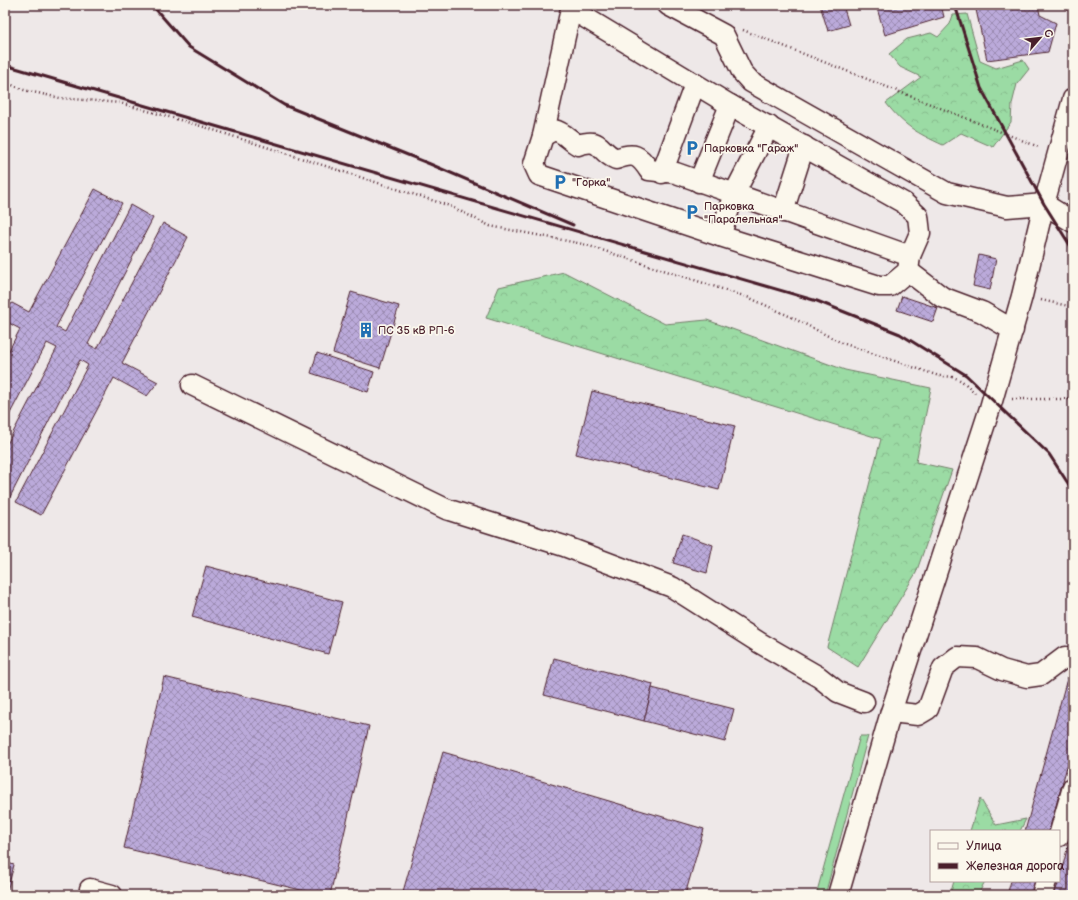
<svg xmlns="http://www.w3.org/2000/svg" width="1078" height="900" viewBox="0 0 1078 900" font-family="'Balsamiq Sans',sans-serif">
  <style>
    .green { fill: #9bdba4; stroke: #727d68 }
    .forest { fill: url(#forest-crowns); stroke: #727d68 }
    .building { fill: url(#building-cross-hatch); stroke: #4a1f2b }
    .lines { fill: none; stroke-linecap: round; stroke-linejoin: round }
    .minor-casing { stroke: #4a1f2b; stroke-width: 23 }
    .path { stroke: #4a1f2b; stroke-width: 2.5; stroke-dasharray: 1 3; stroke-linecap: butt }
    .minor { stroke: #fbf7ec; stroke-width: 20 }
    .rail { stroke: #4a1f2b; stroke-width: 3 }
    .labels { text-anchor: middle; stroke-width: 3.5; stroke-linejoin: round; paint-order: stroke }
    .poi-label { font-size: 11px; fill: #4a1f2b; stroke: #fbf7ec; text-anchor: start }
  </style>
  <defs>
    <pattern id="forest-crowns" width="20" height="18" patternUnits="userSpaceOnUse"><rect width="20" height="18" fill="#9bdba4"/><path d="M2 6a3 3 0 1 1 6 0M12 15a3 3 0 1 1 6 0" fill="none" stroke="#87bc8d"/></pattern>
    <pattern id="building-cross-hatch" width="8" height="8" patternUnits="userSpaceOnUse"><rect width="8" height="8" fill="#bbaada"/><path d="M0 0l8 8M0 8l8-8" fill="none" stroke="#9a8ab1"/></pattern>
  </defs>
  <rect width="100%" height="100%" fill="#eee8e8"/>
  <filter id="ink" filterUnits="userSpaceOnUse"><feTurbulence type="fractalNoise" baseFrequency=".025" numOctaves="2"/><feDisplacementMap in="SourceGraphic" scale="8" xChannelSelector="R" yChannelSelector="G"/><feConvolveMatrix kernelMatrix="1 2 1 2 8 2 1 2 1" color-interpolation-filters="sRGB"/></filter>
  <g filter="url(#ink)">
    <path class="green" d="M860,736H868L825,895H816Z"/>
    <g class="forest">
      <path d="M967,14L980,61L996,68L1023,60L1029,69L1017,84L1012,104L1011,122L993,147L961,133L943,145C917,133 904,126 886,103L921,77L900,67L889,54L907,39L931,33L938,37L950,24L953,15Z"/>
      <path d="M564,272L665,324L707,320L845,370L931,388L916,462L952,470L916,573L858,667L827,647L881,439L486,318L499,287Z"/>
      <path d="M980,798L996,825L1026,819L1020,831H970Z"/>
      <path d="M954,881H985L978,895H950Z"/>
    </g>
    <g class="building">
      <path d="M820,5H843L849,25L828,31Z"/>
      <path d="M876,5H941L944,17L885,35Z"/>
      <path d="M975,5H1038L1040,15L1056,23L1048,52L987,60Z"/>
      <path d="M95,189L122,203L56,327L65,332L130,205L153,218L88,344L97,349L163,223L188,237L122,363L158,382L147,396L114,378L41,515L16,502L88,365L80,360L9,499L5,497V448L57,348L47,343L5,423V358L20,329L5,321V315L12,303L29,312Z"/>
      <path d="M979,255L996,259L990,290L973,286Z"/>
      <path d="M351,292L399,306L380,368L333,353Z"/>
      <path d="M902,296L938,308L933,322L897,310Z"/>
      <path d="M317,353L374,372L368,392L311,373Z"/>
      <path d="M1073,373V391L1068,390Z"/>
      <path d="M592,391L735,426L719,490L576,454Z"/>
      <path d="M682,534L713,545L707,573L673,563Z"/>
      <path d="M206,566L342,602L328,654L192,617Z"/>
      <path d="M554,658L653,684L644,721L544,695Z"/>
      <path d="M1071,664L1073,665V745L1049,831H1025Z"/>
      <path d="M164,677L369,726L330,895H322L124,848Z"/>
      <path d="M652,688L734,709L725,742L644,721Z"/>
      <path d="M443,752L704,829L685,895H402Z"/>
      <path d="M1073,826V895H1054L1059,881Z"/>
      <path d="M5,862L14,865L6,895H5Z"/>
      <path d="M1011,881H1036L1032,895H1007Z"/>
    </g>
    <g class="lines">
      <defs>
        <g id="minor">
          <path d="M668,5L724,35L742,72L751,82L947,193L1007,207L1044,204L1073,222"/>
          <path d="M571,9L730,105L904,203L918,216L920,233L910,256L908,271L890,286H879L720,236L539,175L534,164L543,136Z"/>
          <path d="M543,136L554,130C564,132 569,140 578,145C603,137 597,151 616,159C634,152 639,155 649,170L676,173L910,256"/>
          <path d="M662,173L695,84"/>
          <path d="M699,182L730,105"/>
          <path d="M783,212L804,146"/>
          <path d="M720,236L734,194L769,126"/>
          <path d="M908,271L942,297L982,312L1013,330"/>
          <path d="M192,385L446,509L564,546L672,587L760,643L819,677L838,692L864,702"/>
          <path d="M891,712L918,715L928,709L943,668L957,657L977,658L1002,670L1027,677L1041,675L1065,657L1073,660"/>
          <path d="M1059,836L1073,787"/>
          <path d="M90,889L112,895"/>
          <path d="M838,895L891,712L990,408L1022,296L1044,204L1073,99"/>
          <path d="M1042,895L1046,881"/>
        </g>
      </defs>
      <use href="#minor" class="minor-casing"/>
      <g class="path">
        <path d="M743,30L1039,147"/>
        <path d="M5,82L24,90L60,98L120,103L201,126L450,206L490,226L583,244L750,298L789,316L842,343L939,376C958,376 962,380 975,393"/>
        <path d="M1041,300L1073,307"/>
        <path d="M1012,399H1073"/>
      </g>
      <use href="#minor" class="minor"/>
      <g class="rail">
        <path d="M152,5L189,47L284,105L430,164L573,225"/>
        <path d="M955,5L981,88L1044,204L1073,250"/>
        <path d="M5,65L817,301L900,334L966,375L1049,454L1073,491"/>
      </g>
    </g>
  </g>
  <defs>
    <symbol id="parking-bare" viewBox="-9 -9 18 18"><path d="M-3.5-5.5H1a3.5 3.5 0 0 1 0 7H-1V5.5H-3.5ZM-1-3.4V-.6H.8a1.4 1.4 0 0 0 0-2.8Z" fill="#1f6fb2" stroke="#fbf7ec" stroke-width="2.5" paint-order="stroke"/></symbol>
    <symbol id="building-bare" viewBox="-9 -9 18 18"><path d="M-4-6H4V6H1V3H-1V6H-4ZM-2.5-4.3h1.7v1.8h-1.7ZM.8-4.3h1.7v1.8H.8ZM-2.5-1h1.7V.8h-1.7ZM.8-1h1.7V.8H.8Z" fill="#1f6fb2" stroke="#fbf7ec" stroke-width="2.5" paint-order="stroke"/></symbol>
  </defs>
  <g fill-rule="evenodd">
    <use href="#parking-bare" x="681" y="137" width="22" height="22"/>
    <use href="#parking-bare" x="549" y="171" width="22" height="22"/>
    <use href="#parking-bare" x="681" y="201" width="22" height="22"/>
    <use href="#building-bare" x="355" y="319" width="22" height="22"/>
  </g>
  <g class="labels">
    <g class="poi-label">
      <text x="704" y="152">Парковка "Гараж"</text>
      <text x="572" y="186">"Горка"</text>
      <text x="704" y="210">Парковка<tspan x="704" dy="13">"Паралельная"</tspan></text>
      <text x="378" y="334">ПС 35 кВ РП-6</text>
    </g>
  </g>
  <rect width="1078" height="900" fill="none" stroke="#fbf7ec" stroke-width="20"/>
  <rect x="10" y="10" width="1058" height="880" fill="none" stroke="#4a1f2b" stroke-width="1.5" filter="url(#ink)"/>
  <rect x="930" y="830" width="130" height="52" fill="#fbf7ec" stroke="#b4a19f"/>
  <rect x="938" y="843" width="20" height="6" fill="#fbf7ec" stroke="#b4a19f"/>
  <text x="966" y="850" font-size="12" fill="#4a1f2b">Улица</text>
  <rect x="938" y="863" width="20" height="6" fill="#4a1f2b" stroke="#b4a19f"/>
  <text x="966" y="870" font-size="12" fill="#4a1f2b">Железная дорога</text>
  <g transform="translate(1040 38) rotate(62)" stroke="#fbf7ec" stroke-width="3" paint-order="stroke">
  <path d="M0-3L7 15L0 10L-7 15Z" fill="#4a1f2b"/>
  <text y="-6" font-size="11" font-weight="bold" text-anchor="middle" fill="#4a1f2b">С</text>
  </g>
</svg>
